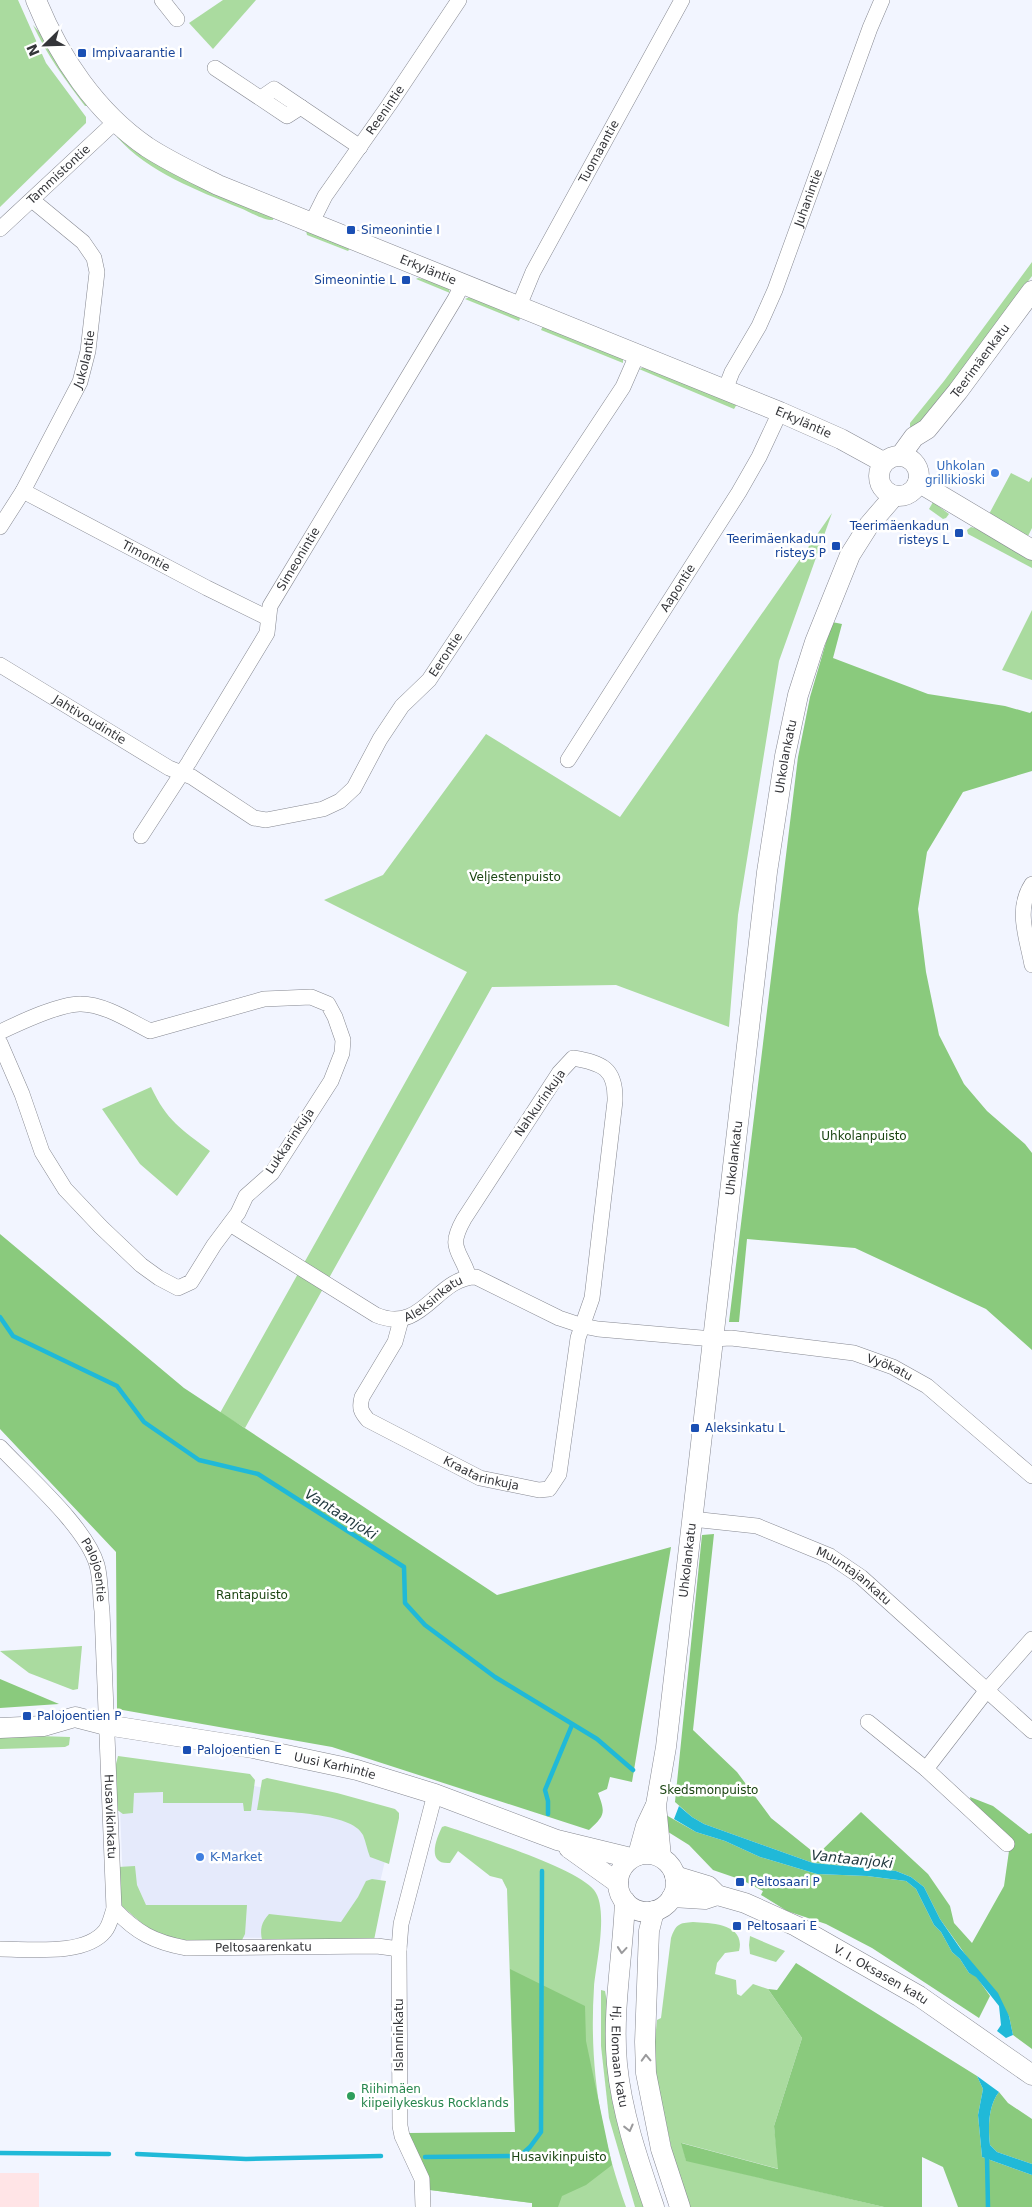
<svg xmlns="http://www.w3.org/2000/svg" width="1032" height="2207" viewBox="0 0 1032 2207" font-family="'DejaVu Sans',sans-serif">
  <style>
    .built { fill: #e5eafb }
    .industrial { fill: #ffe4e6 }
    .green { fill: #aadb9f }
    .forest { fill: #8aca7d }
    .water { fill: #20b9d8 }
    .lines { fill: none; stroke-linecap: round; stroke-linejoin: round }
    .stream { stroke: #20b9d8; stroke-width: 4.5 }
    .street-casing { stroke: #868891; stroke-width: 16 }
    .secondary-casing { stroke: #868891; stroke-width: 21 }
    .street { stroke: #fff; stroke-width: 15 }
    .secondary { stroke: #fff; stroke-width: 20 }
    .oneway { stroke: #9a9a9c }
    .transit-dot { fill: #1a4fb4; stroke: #fff; stroke-width: 2 }
    .shop-dot { fill: #3f7fe0; stroke: #fff; stroke-width: 2 }
    .leisure-dot { fill: #2e9e5b; stroke: #fff; stroke-width: 2 }
    .labels { text-anchor: middle; stroke-width: 5; stroke-linejoin: round; paint-order: stroke }
    .transit-label { font-size: 12px; fill: #164399; stroke: #fff; text-anchor: start }
    .street-label { font-size: 12px; fill: #343539; stroke: #fff }
    .shop-label { font-size: 12px; fill: #366cbe; stroke: #fff; text-anchor: end }
    .park-label { font-size: 12px; fill: #1b4512; stroke: #fff }
    .leisure-label { font-size: 12px; fill: #27864d; stroke: #fff; text-anchor: start }
    .water-label { font-size: 14px; font-style: italic; fill: #233a40; stroke: #fff }
  </style>
  <rect width="100%" height="100%" fill="#f2f5ff"/>
  <path class="built" d="M118,1760L396,1813L367,1939L176,1937L124,1908Z"/>
  <rect class="industrial" x="0" y="2173" width="39" height="34"/>
  <g class="green">
    <path d="M0,0H18L46,63L86,117V123L0,207Z"/>
    <path d="M223,0H256L213,49L189,23Z"/>
    <path d="M33,25L49,43L89,106H85C65,80 47,55 33,25Z"/>
    <path d="M117,137H126L274,215L273,220C263,220 250,212 240,208C197,190 149,173 117,137Z"/>
    <path d="M308,229L352,246L348,251L307,235L306,231Z"/>
    <path d="M1032,262V276L950,386L913,432L910,428V423L944,381Z"/>
    <path d="M418,278L434,281L448,286L450,293L416,279Z"/>
    <path d="M472,296L521,316L519,321L465,299Z"/>
    <path d="M544,324L623,359V363L541,330Z"/>
    <path d="M645,367L737,404L734,409L639,369Z"/>
    <path d="M1011,473L1029,482L1032,477V528L1027,538L988,516Z"/>
    <path d="M933,502L949,514L946,518L943,519L929,509Z"/>
    <path d="M832,513L779,661L738,915L729,1027L616,985L492,987L245,1428L220,1413L467,972L324,900L383,875L486,734L620,817Z"/>
    <path d="M971,527L992,533L1032,557V568L968,534L967,530Z"/>
    <path d="M1032,610V680L1002,670Z"/>
    <path d="M151,1087C167,1121 181,1129 210,1151L177,1196L140,1164L102,1109Z"/>
    <path d="M82,1646L78,1689L73,1690L29,1673L0,1651Z"/>
    <path d="M38,1736L70,1737L69,1745L65,1747L0,1749V1737Z"/>
    <path d="M118,1756L250,1774L255,1780L251,1811H244L243,1803H163V1792L134,1793L133,1813L123,1814L116,1809L114,1772Z"/>
    <path d="M267,1778L337,1793L395,1809L399,1813V1818L389,1864L370,1857C367,1850 366,1842 363,1835C352,1812 280,1812 257,1810L262,1780Z"/>
    <path d="M445,1826C476,1836 577,1868 594,1890C609,1909 596,1963 594,1987C589,2065 600,2134 626,2207H532V2203L430,2190L427,2174L515,2132L507,1889L502,1879L490,1876L458,1851L450,1863C426,1865 436,1839 442,1827Z"/>
    <path d="M135,1866L137,1885L146,1905H247L245,1934L242,1940H171L145,1926L122,1906L120,1898L118,1867Z"/>
    <path d="M372,1879L386,1881L374,1940H262C260,1929 261,1923 269,1914L341,1922L358,1897L366,1881Z"/>
    <path d="M693,1922C712,1923 746,1924 739,1951L725,1953L717,1963L715,1974L736,1980L737,1994L741,1996L753,1984L768,1989L802,2038L774,2126L779,2169L682,2143L686,2160L884,2207H688L677,2176L653,2059L657,2020L661,2018L671,1938C676,1924 679,1923 693,1922Z"/>
    <path d="M750,1936L785,1951L776,1962L750,1954L749,1945Z"/>
    <path d="M601,1990L605,1991L645,2207H635L609,2118L601,2046Z"/>
  </g>
  <g class="forest">
    <path d="M832,622L842,624L833,658L928,694L1005,706L1030,713L1032,711V771L963,792L927,852L918,909L926,972L939,1035L964,1084L987,1111L1025,1144L1032,1153V1350L986,1309L855,1248L747,1239L739,1322H729L798,757L810,697Z"/>
    <path d="M0,1234L184,1388L497,1595L671,1547L632,1782L610,1777L607,1789L598,1793C605,1812 606,1815 589,1830L332,1747L117,1709L116,1552L0,1429Z"/>
    <path d="M714,1534L693,1730L737,1772L771,1818L817,1855L861,1812L928,1874L950,1906L954,1923L972,1943L1004,1886L1009,1851L974,1818L970,1797L993,1806L1029,1834L1032,1833V2049L1013,2035L1009,2016L940,1919L924,1887L911,1877L896,1871L813,1863L704,1824L692,1817L675,1802L702,1535Z"/>
    <path d="M0,1679L59,1704L0,1708Z"/>
    <path d="M666,1815L696,1832L725,1841L760,1857L817,1874L867,1876L906,1881L916,1889L934,1925L941,1932L952,1952L960,1959L969,1973L976,1976L990,1996L979,2018L872,1948L826,1924L787,1911L761,1895L763,1891L742,1880L713,1870L689,1845L665,1830Z"/>
    <path d="M796,1963L977,2076L983,2089L978,2115L982,2157L1032,2175V2207H958L943,2167L922,2157V2207H884L686,2161L681,2143L778,2169L774,2126L802,2038L768,1989L777,1990Z"/>
    <path d="M510,1969L585,2006L586,2041L612,2165L586,2185L562,2196L558,2207H532V2203L430,2190L427,2174L408,2133L515,2132Z"/>
    <path d="M999,2092L1008,2103L1032,2119V2164L997,2152L990,2145C988,2128 988,2106 999,2092Z"/>
  </g>
  <g class="water">
    <path d="M679,1806L692,1817L704,1824L813,1863L896,1871L911,1877L924,1887L940,1919L960,1948L998,1993L1009,2016L1013,2035L1006,2038L997,2031L1001,2025L999,2006L976,1977L969,1973L960,1959L952,1952L941,1932L934,1925L916,1889L906,1881L867,1876L817,1874L760,1857L725,1841L696,1832L674,1819Z"/>
    <path d="M977,2076L999,2092C988,2106 988,2128 990,2145L997,2152L1032,2164V2175L982,2157L978,2115L983,2089Z"/>
  </g>
  <g class="lines">
    <g class="stream">
      <path d="M0,1317L13,1336L117,1386L144,1422L199,1460L258,1474L404,1567L405,1603L425,1625L495,1677L597,1739L633,1770"/>
      <path d="M548,1814V1801L545,1790L572,1725"/>
      <path d="M0,2153L109,2154"/>
      <path d="M137,2154L246,2159L381,2156"/>
      <path d="M987,2156L988,2207"/>
      <path d="M425,2157L520,2156L530,2147L541,2132L542,1871"/>
    </g>
    <defs>
      <g id="street">
        <path d="M162,0L177,19"/>
        <path d="M215,68L287,116L301,107"/>
        <path d="M261,98L274,89L360,147"/>
        <path id="s1" d="M312,222L325,196L389,105L459,0"/>
        <path id="s2" d="M0,229L116,121"/>
        <path id="s3" d="M519,306L533,272L682,0"/>
        <path id="s4" d="M725,390L732,372L759,326L775,290L870,28L882,0"/>
        <path id="s5" d="M23,491L207,588L268,618"/>
        <path id="s6" d="M0,527L23,491L80,382L88,351L97,272L94,258L83,242L32,200"/>
        <path id="s7" d="M0,665L169,768L192,777L254,818L266,820L323,809L340,801L354,788L380,739L402,706L429,680L623,387L637,355"/>
        <path id="s8" d="M568,760L739,492L759,457L780,412"/>
        <path id="s9" d="M141,836L189,762L267,633L270,606L455,299L463,283"/>
        <path d="M1032,884C1015,910 1027,937 1032,965"/>
        <path d="M0,1032C19,1023 61,1003 81,1004C104,1004 130,1021 150,1031L264,999L311,997L328,1004L335,1017L343,1040L342,1053L331,1081L272,1173L246,1196L238,1213L214,1245L191,1282L178,1288L159,1278L141,1265L101,1227L65,1189L42,1152L22,1094L0,1043"/>
        <path id="s10" d="M230,1224L376,1315C423,1335 436,1277 476,1277L559,1318L583,1326L598,1329L713,1339L731,1338L854,1353L893,1367L927,1386L1032,1476"/>
        <path id="s11" d="M401,1320L395,1342L362,1397C359,1408 361,1412 368,1420L480,1478L539,1490L549,1489L559,1474L578,1338L592,1298L615,1101C616,1068 602,1063 573,1058L559,1073L464,1219C447,1249 460,1249 469,1277"/>
        <path id="s12" d="M0,1447C28,1477 86,1527 97,1565C101,1580 100,1596 102,1611L114,1909C111,1917 110,1925 105,1931C85,1956 30,1949 0,1949"/>
        <path id="s13" d="M692,1519L757,1526L830,1556L861,1577L1032,1731"/>
        <path d="M868,1722L926,1769L987,1690L1032,1639"/>
        <path d="M926,1769L1007,1844"/>
        <path id="s14" d="M114,1909C137,1933 154,1942 186,1948L377,1946L399,1949"/>
        <path d="M423,2207L422,2179L402,2136L400,2126L399,1949L401,1924L435,1794"/>
      </g>
      <g id="secondary">
        <path id="s15" d="M36,0C59,57 96,112 147,147C170,162 194,173 218,185L780,412L841,439L883,462"/>
        <path id="s16" d="M901,455L914,437L927,429L958,391L1032,291"/>
        <circle cx="899" cy="476" r="20"/>
        <path d="M918,482L1032,550"/>
        <path id="s17" d="M0,1728L44,1726L75,1717L106,1725L253,1748L357,1770L435,1794L557,1840L631,1858"/>
        <path d="M569,1848L618,1883"/>
        <circle cx="647" cy="1883" r="29"/>
        <path d="M638,1855L646,1826L655,1807"/>
        <path id="s18" d="M661,1857L656,1805L666,1747L767,872L785,756L798,695L815,642L850,555L869,525L894,496"/>
        <path id="s19" d="M675,1876L708,1886L717,1895L745,1903L796,1926L919,1996L1032,2075"/>
        <path d="M672,1897L705,1899L717,1895"/>
        <path id="s20" d="M625,1901C623,1955 612,2010 617,2064C622,2114 638,2160 654,2207"/>
        <path d="M654,1911L649,1931L645,2042L646,2073L661,2149L680,2207"/>
      </g>
    </defs>
    <use href="#street" class="street-casing"/>
    <use href="#secondary" class="secondary-casing"/>
    <use href="#street" class="street"/>
    <use href="#secondary" class="secondary"/>
  </g>
  <defs><path id="oneway-chevron" d="M-2-3.5L2.5 0L-2 3.5" fill="none" stroke-width="1.6" stroke-linecap="round" stroke-linejoin="round" transform="scale(1.25)"/></defs>
  <g class="oneway">
    <use href="#oneway-chevron" transform="translate(622 1950) rotate(95)"/>
    <use href="#oneway-chevron" transform="translate(646 2058) rotate(-92)"/>
    <use href="#oneway-chevron" transform="translate(629 2128) rotate(76)"/>
  </g>
  <g class="transit-dot">
    <rect x="77" y="48" width="10" height="10" rx="2.5"/>
    <rect x="346" y="225" width="10" height="10" rx="2.5"/>
    <rect x="401" y="275" width="10" height="10" rx="2.5"/>
    <rect x="954" y="528" width="10" height="10" rx="2.5"/>
    <rect x="831" y="541" width="10" height="10" rx="2.5"/>
    <rect x="690" y="1423" width="10" height="10" rx="2.5"/>
    <rect x="22" y="1711" width="10" height="10" rx="2.5"/>
    <rect x="182" y="1745" width="10" height="10" rx="2.5"/>
    <rect x="735" y="1877" width="10" height="10" rx="2.5"/>
    <rect x="732" y="1921" width="10" height="10" rx="2.5"/>
  </g>
  <g class="shop-dot">
    <circle cx="995" cy="473" r="5"/>
    <circle cx="200" cy="1857" r="5"/>
  </g>
  <circle class="leisure-dot" cx="351" cy="2096" r="5"/>
  <g class="labels">
    <g class="transit-label">
      <text x="92" y="57">Impivaarantie I</text>
      <text x="361" y="234">Simeonintie I</text>
      <text x="396" y="284" text-anchor="end">Simeonintie L</text>
      <text x="949" y="530" text-anchor="end">Teerimäenkadun<tspan x="949" dy="14">risteys L</tspan></text>
      <text x="826" y="543" text-anchor="end">Teerimäenkadun<tspan x="826" dy="14">risteys P</tspan></text>
      <text x="705" y="1432">Aleksinkatu L</text>
      <text x="37" y="1720">Palojoentien P</text>
      <text x="197" y="1754">Palojoentien E</text>
      <text x="750" y="1886">Peltosaari P</text>
      <text x="747" y="1930">Peltosaari E</text>
    </g>
    <g class="street-label">
      <text dy="4" stroke="none"><textPath href="#s1" startOffset="134">Reenintie</textPath></text>
      <text dy="4" stroke="none"><textPath href="#s3" startOffset="174">Tuomaantie</textPath></text>
      <text dy="4" stroke="none"><textPath href="#s2" startOffset="80">Tammistontie</textPath></text>
      <text dy="4" stroke="none"><textPath href="#s4" startOffset="210">Juhanintie</textPath></text>
      <text dy="4" stroke="none"><textPath href="#s15" startOffset="494">Erkyläntie</textPath></text>
      <text dy="4" stroke="none"><textPath href="#s6" startOffset="189">Jukolantie</textPath></text>
      <text dy="4" stroke="none"><textPath href="#s16" startOffset="124">Teerimäenkatu</textPath></text>
      <text dy="4" stroke="none"><textPath href="#s15" startOffset="899">Erkyläntie</textPath></text>
      <text dy="4" stroke="none"><textPath href="#s5" startOffset="139">Timontie</textPath></text>
      <text dy="4" stroke="none"><textPath href="#s9" startOffset="321">Simeonintie</textPath></text>
      <text dy="4" stroke="none"><textPath href="#s8" startOffset="204">Aapontie</textPath></text>
      <text dy="4" stroke="none"><textPath href="#s7" startOffset="568">Eerontie</textPath></text>
      <text dy="4" stroke="none"><textPath href="#s7" startOffset="105">Jahtivoudintie</textPath></text>
      <text dy="4" stroke="none"><textPath href="#s18" startOffset="1109">Uhkolankatu</textPath></text>
      <text transform="translate(540 1103) rotate(-55)" y="4">Nahkurinkuja</text>
      <text transform="translate(290 1141) rotate(-56)" y="4">Lukkarinkuja</text>
      <text dy="4" stroke="none"><textPath href="#s18" startOffset="704">Uhkolankatu</textPath></text>
      <text dy="4" stroke="none"><textPath href="#s10" startOffset="236">Aleksinkatu</textPath></text>
      <text dy="4" stroke="none"><textPath href="#s10" startOffset="714">Vyökatu</textPath></text>
      <text dy="4" stroke="none"><textPath href="#s11" startOffset="238">Kraatarinkuja</textPath></text>
      <text dy="4" stroke="none"><textPath href="#s18" startOffset="299">Uhkolankatu</textPath></text>
      <text dy="4" stroke="none"><textPath href="#s12" startOffset="158">Palojoentie</textPath></text>
      <text dy="4" stroke="none"><textPath href="#s13" startOffset="175">Muuntajankatu</textPath></text>
      <text dy="4" stroke="none"><textPath href="#s17" startOffset="341">Uusi Karhintie</textPath></text>
      <text dy="4" stroke="none"><textPath href="#s12" startOffset="406">Husavikinkatu</textPath></text>
      <text dy="4" stroke="none"><textPath href="#s14" startOffset="161">Peltosaarenkatu</textPath></text>
      <text dy="4" stroke="none"><textPath href="#s19" startOffset="230">V. I. Oksasen katu</textPath></text>
      <text transform="translate(399 2035) rotate(-90)" y="4">Islanninkatu</text>
      <text dy="4" stroke="none"><textPath href="#s20" startOffset="156">Hj. Elomaan katu</textPath></text>
    </g>
    <g class="shop-label">
      <text x="985" y="470">Uhkolan<tspan x="985" dy="14">grillikioski</tspan></text>
      <text x="210" y="1861" text-anchor="start">K-Market</text>
    </g>
    <g class="park-label">
      <text x="515" y="881">Veljestenpuisto</text>
      <text x="864" y="1140">Uhkolanpuisto</text>
      <text x="252" y="1599">Rantapuisto</text>
      <text x="709" y="1794">Skedsmonpuisto</text>
      <text x="559" y="2161">Husavikinpuisto</text>
    </g>
    <g class="leisure-label">
      <text x="361" y="2093">Riihimäen<tspan x="361" dy="14">kiipeilykeskus Rocklands</tspan></text>
    </g>
    <g class="water-label">
      <text transform="translate(341 1514) rotate(32)" y="5">Vantaanjoki</text>
      <text transform="translate(852 1859) rotate(6)" y="5">Vantaanjoki</text>
    </g>
  </g>
  <g transform="translate(45 45) rotate(247)" stroke="#ffffff" stroke-width="4" paint-order="stroke">
  <path d="M0-4L9 19L0 12L-9 19Z" fill="#343539"/>
  <text y="-8" font-size="14" font-weight="bold" text-anchor="middle" fill="#343539">N</text>
  </g>
</svg>
